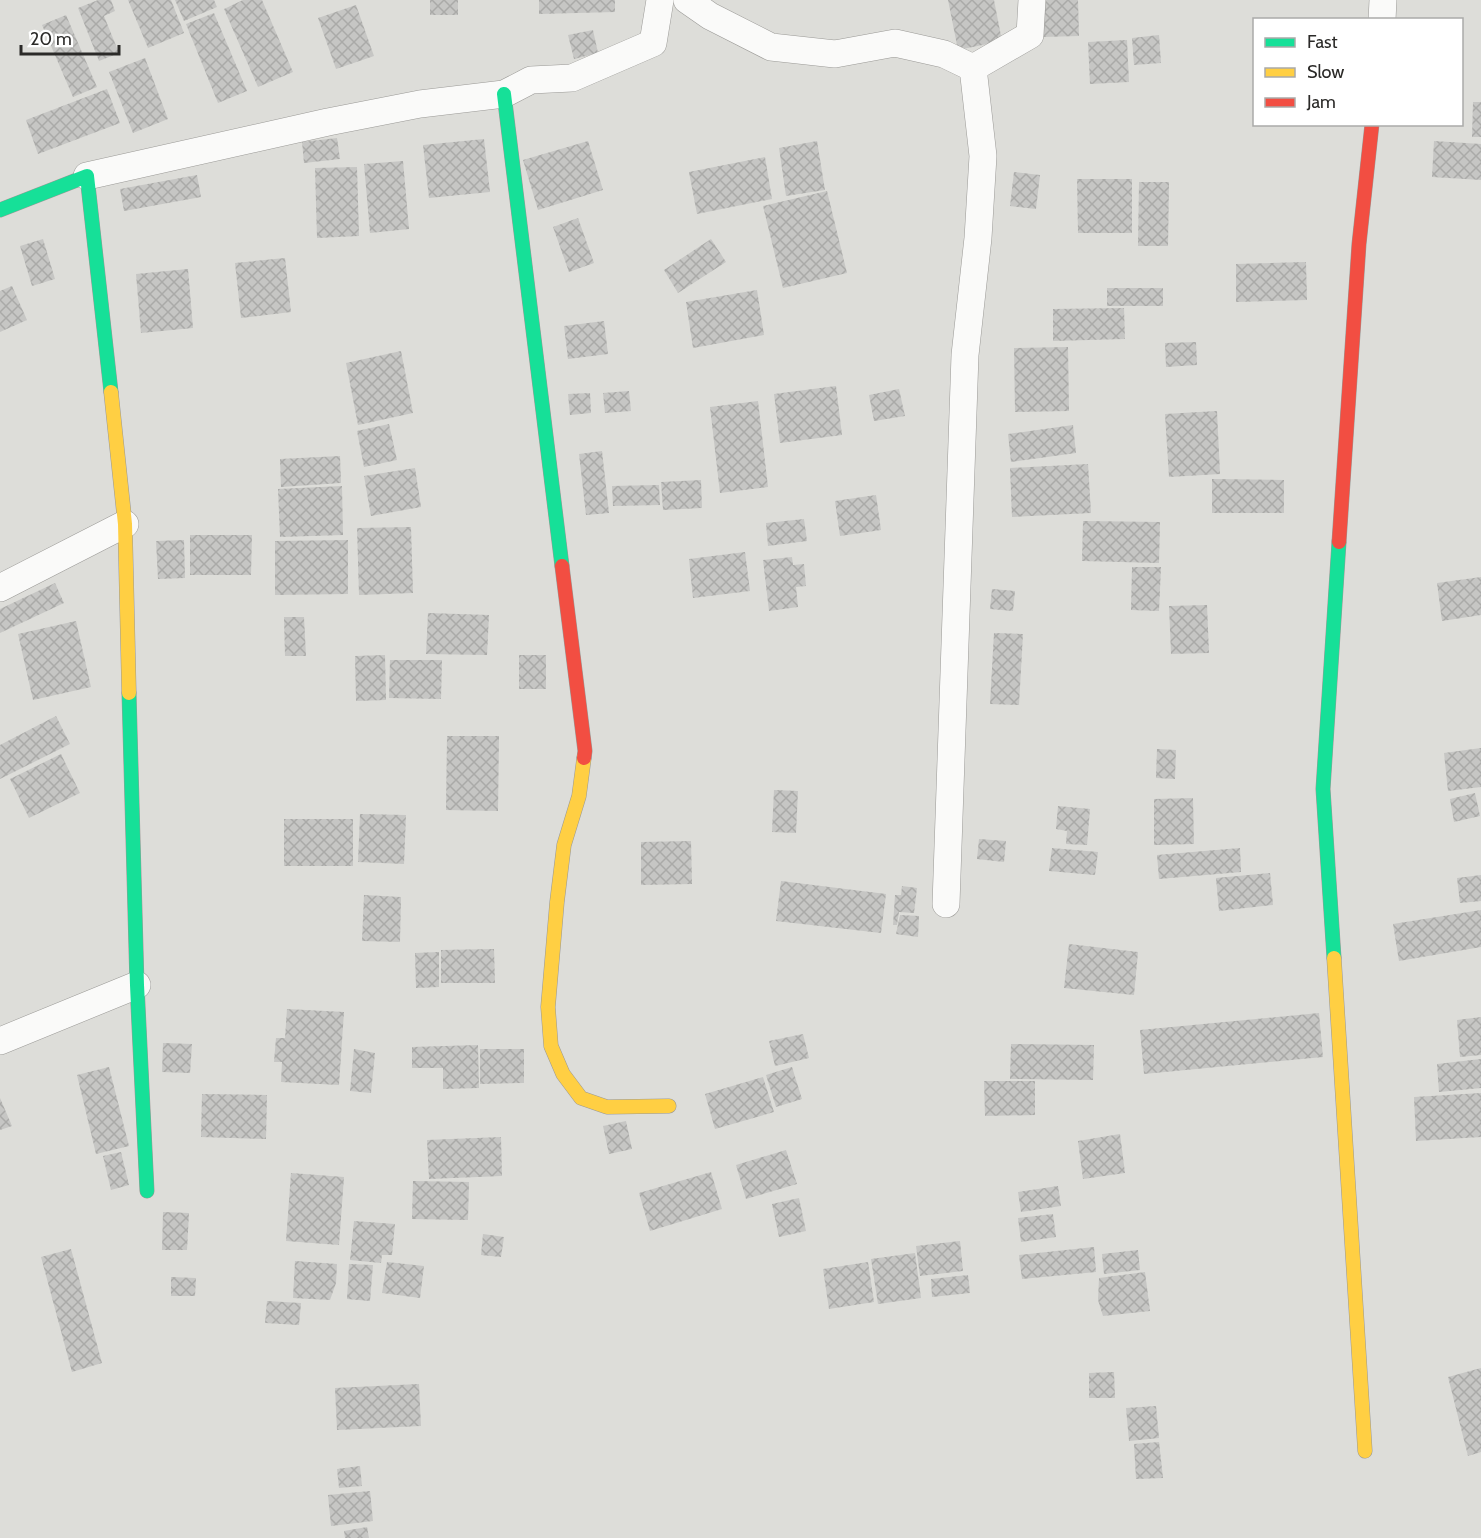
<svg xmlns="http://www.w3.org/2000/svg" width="1481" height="1538" viewBox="0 0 1481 1538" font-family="Cabin,sans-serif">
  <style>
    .building { fill: url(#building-cross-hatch) }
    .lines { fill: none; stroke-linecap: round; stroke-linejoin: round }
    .street-casing { stroke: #9a9996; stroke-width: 28 }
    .fast-casing { stroke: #9a9996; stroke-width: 15 }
    .slow-casing { stroke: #9a9996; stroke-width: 15 }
    .jam-casing { stroke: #9a9996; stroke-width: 15 }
    .street { stroke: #fafaf9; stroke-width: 27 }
    .fast { stroke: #16e098; stroke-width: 14 }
    .slow { stroke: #ffcf43; stroke-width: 14 }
    .jam { stroke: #f24e42; stroke-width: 14 }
  </style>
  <defs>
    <pattern id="building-cross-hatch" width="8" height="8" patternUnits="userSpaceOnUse" patternTransform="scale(1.5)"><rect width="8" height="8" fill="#c6c6c4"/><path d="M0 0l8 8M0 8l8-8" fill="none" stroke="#aaaaa8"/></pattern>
  </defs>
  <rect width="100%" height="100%" fill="#ddddd9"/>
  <g class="building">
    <path d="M98,0H111L115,11L104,16L119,53L99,61L78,8Z"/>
    <path d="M128,0H171L184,33L148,48Z"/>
    <path d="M175,0H214L217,7L184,21Z"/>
    <path d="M243,0H262L293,72L258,87L224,9Z"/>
    <rect x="430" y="0" width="28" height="15"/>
    <path d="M539,0H615V12L539,14Z"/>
    <path d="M948,0H994L1002,41L958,50Z"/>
    <path d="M1043,0H1078L1079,36L1043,37Z"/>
    <path d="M356,5L374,56L336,69L318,18Z"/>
    <path d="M214,13L247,91L218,103L186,24Z"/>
    <path d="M66,15L97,87L73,97L42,25Z"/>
    <path d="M593,30L598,53L574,59L568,35Z"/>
    <path d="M1159,35L1161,63L1134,65L1132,38Z"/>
    <path d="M1127,40L1129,82L1090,84L1088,42Z"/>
    <path d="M145,58L168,119L133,133L109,72Z"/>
    <path d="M107,89L120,123L38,154L26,120Z"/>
    <path d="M1473,102H1481V137H1472Z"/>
    <path d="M337,138L340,159L304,163L302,142Z"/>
    <path d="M484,139L490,192L429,198L423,145Z"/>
    <path d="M588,141L603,190L538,210L523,160Z"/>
    <path d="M817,141L825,190L786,196L779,148Z"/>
    <path d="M1434,141L1481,144V180L1432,177Z"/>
    <path d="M765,157L772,199L697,214L689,172Z"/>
    <path d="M403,161L409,229L370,233L364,164Z"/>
    <path d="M357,167L359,236L317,238L315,168Z"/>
    <path d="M1014,172L1040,175L1036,209L1010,206Z"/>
    <path d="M197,175L201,197L124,211L120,189Z"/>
    <path d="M1077,179H1132V233H1078Z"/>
    <path d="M1139,182H1169L1168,246H1138Z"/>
    <path d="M827,191L847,273L783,288L763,206Z"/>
    <path d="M578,218L594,263L569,272L553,227Z"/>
    <path d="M43,239L55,279L32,286L20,246Z"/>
    <path d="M711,239L726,262L678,293L664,270Z"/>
    <path d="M285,258L291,312L241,318L235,263Z"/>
    <path d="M1306,262L1307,300L1236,302V264Z"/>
    <path d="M188,269L193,328L141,333L136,274Z"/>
    <path d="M12,286L27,320L0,332V291Z"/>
    <rect x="1107" y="288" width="56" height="18"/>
    <path d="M757,290L764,335L693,348L686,302Z"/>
    <path d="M1124,308L1125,339L1053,341V309Z"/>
    <path d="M604,321L608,354L568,359L564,326Z"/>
    <path d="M1196,342L1197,365L1166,367L1165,343Z"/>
    <path d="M1068,347L1069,411L1015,412L1014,348Z"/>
    <path d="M401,351L413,413L358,425L346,363Z"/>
    <path d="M836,386L842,435L780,443L774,394Z"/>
    <path d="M899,389L905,416L874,421L869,395Z"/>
    <path d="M629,391L631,411L605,413L603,393Z"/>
    <path d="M590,393L591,413L570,415L568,394Z"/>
    <path d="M758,401L768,487L720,493L710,407Z"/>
    <path d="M1217,411L1220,474L1169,477L1165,414Z"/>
    <path d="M389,424L397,460L364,467L357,431Z"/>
    <path d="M1073,425L1076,453L1011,462L1008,434Z"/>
    <path d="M602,451L609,513L586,515L579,454Z"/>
    <path d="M340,456L341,483L281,487L280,459Z"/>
    <path d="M1088,464L1091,513L1012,517L1010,468Z"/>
    <path d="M415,468L421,507L371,516L364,476Z"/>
    <path d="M1212,479L1284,480V513H1212Z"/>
    <path d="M701,480L702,508L663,510L661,482Z"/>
    <path d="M659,485L660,505L613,506L612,486Z"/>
    <path d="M342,486L343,535L280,537L278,489Z"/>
    <path d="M876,495L881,530L840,536L835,501Z"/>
    <path d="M804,519L807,541L768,546L766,523Z"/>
    <path d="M1083,521L1160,522L1159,563L1082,561Z"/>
    <path d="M411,527L413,593L359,595L357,528Z"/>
    <path d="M190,535H252L251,575H190Z"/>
    <path d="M184,540L185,578L158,579L156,541Z"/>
    <path d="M348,540V594L275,595V541Z"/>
    <path d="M745,552L750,591L693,598L689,559Z"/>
    <path d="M792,557L793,565L804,564L806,586L796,587L798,607L769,611L763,560Z"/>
    <path d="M1132,567H1161L1159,611L1131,610Z"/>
    <path d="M1481,577V615L1442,621L1437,583Z"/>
    <path d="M55,583L64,603L0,633V609Z"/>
    <path d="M992,589L1015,591L1013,611L990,609Z"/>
    <path d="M1207,605L1209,653L1171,654L1169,606Z"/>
    <path d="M428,613L489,615L487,655L426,654Z"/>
    <path d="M284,617H304L306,656H285Z"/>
    <path d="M76,621L91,687L33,700L18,634Z"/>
    <path d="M994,633L1023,634L1019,705L990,704Z"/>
    <path d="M385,655L386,700L356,701L355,656Z"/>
    <rect x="519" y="655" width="27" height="34"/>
    <path d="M390,660H442L441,699L389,698Z"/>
    <path d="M56,716L70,744L0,779V745Z"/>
    <path d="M447,736H499L498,811L446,810Z"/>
    <path d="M1481,748V787L1448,791L1444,753Z"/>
    <path d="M1157,749L1176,750L1175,779L1156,778Z"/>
    <path d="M61,754L80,793L29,818L10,779Z"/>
    <path d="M774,790L798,791L796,833L772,832Z"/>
    <path d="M1475,793L1480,816L1454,822L1450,799Z"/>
    <path d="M1193,798L1194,844L1154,845V799Z"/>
    <path d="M1058,806L1090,809L1087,845L1066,844L1067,831L1056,829Z"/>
    <path d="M360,814L406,815L404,864L358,862Z"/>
    <rect x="284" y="819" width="69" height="47"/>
    <path d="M979,839L1006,841L1004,862L977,859Z"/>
    <path d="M691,841L692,884L641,885V842Z"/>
    <path d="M1052,848L1098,852L1095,875L1049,871Z"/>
    <path d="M1240,848L1241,872L1159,879L1157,855Z"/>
    <path d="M1270,873L1273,905L1219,911L1216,878Z"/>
    <path d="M1481,875V901L1460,903L1457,878Z"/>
    <path d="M781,881L886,894L881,933L776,921Z"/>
    <path d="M902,886L917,888L914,913L899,912L897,925H893L895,895H901Z"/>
    <path d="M364,895L401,897L400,942L362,941Z"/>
    <path d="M1481,910V947L1399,961L1393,924Z"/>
    <path d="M900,915L919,916L918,937L896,934Z"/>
    <path d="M1069,944L1138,952L1134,995L1064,988Z"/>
    <path d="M494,949L495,983H441V950Z"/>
    <path d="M439,952V987L416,988L415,953Z"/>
    <path d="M287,1009L344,1012L339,1085L281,1082L282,1062H274L276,1038H285Z"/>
    <path d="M1319,1013L1323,1057L1144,1074L1140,1030Z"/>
    <path d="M1481,1017V1055L1460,1057L1457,1020Z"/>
    <path d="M803,1034L809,1058L775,1066L769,1041Z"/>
    <path d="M163,1043L192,1044L190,1073L162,1072Z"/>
    <path d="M1011,1044L1094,1045L1093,1080L1010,1079Z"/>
    <path d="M478,1045L479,1088L443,1089V1068H412V1047Z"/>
    <path d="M354,1049L375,1053L371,1093L350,1091Z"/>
    <path d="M480,1049H524V1083L480,1084Z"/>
    <path d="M1481,1059V1088L1439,1092L1437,1064Z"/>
    <path d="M109,1067L129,1146L96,1154L77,1075Z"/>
    <path d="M792,1067L802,1099L776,1107L766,1075Z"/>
    <path d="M763,1077L774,1112L715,1129L705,1094Z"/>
    <path d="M984,1081H1035V1115L985,1116Z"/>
    <path d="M1481,1093V1137L1416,1141L1414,1097Z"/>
    <path d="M202,1094L267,1095L266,1139L201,1137Z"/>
    <path d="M0,1098L12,1126L0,1130Z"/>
    <path d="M626,1121L632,1149L609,1154L603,1126Z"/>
    <path d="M1120,1134L1125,1173L1083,1179L1078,1141Z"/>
    <path d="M501,1137L502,1176L429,1179L427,1140Z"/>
    <path d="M786,1150L797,1184L746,1199L736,1165Z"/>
    <path d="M121,1152L129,1185L111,1190L103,1156Z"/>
    <path d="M711,1172L722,1209L650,1231L639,1193Z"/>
    <path d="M291,1173L344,1177L339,1245L286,1241Z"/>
    <path d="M413,1181L469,1182L468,1220L412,1219Z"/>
    <path d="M1058,1186L1061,1206L1021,1212L1018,1192Z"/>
    <path d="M799,1198L806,1231L779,1237L772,1204Z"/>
    <path d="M163,1212L189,1213L187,1250H162Z"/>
    <path d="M1053,1214L1056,1237L1021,1242L1018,1218Z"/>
    <path d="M354,1221L395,1224L392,1255H382L381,1263L350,1260Z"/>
    <path d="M483,1234L504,1237L501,1257L481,1255Z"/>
    <path d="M960,1241L963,1271L920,1276L916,1246Z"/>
    <path d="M1094,1247L1096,1272L1022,1279L1019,1255Z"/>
    <path d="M71,1249L102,1363L72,1372L41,1257Z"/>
    <path d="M1138,1250L1140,1270L1104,1274L1102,1254Z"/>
    <path d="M915,1253L921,1298L878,1304L871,1259Z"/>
    <path d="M295,1261L337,1264L336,1283L330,1300L293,1298Z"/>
    <path d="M387,1262L424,1266L420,1298L382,1293Z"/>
    <path d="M868,1262L874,1302L829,1309L823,1269Z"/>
    <path d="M349,1264L373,1265L370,1301L347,1299Z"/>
    <path d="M1145,1272L1150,1311L1103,1316L1098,1300L1099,1278Z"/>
    <path d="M968,1275L970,1293L932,1297L931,1279Z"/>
    <path d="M171,1277L196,1278L195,1296H171Z"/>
    <path d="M267,1301L301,1303L299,1325L265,1323Z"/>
    <path d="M1481,1368V1452L1468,1456L1448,1377Z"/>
    <path d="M1114,1372L1115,1398H1089V1373Z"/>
    <path d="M419,1384L421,1426L337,1430L335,1388Z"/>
    <path d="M1156,1406L1159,1438L1129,1441L1126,1408Z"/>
    <path d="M1159,1442L1163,1478L1136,1479L1134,1444Z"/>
    <path d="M360,1466L362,1486L339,1488L337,1469Z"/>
    <path d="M370,1491L373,1521L331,1526L328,1495Z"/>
    <path d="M367,1527L369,1538H345L344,1531Z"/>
  </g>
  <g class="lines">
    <defs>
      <g id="street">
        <path d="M687,0L710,16L771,47L835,54L895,43L944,54L973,68"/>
        <path d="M1382,20L1383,0"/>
        <path d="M973,68L1030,35L1032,0"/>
        <path d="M87,176L328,122L420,104L504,94L531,80L572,78L653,43L660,0"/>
        <path d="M0,588L125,524"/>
        <path d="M946,904L965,355L978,238L983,156L973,68"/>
        <path d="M0,1041L137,985"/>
      </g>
      <g id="fast">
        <path d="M504,94L562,566"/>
        <path d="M0,210L87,176L111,392"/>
        <path d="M129,693L137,985L147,1191"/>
        <path d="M1334,958L1323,789L1339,542"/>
      </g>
      <g id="slow">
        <path d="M111,392L125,524L129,693"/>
        <path d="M584,758L579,796L564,845L557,902L548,1007L551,1046L563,1074L581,1098L607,1107L669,1106"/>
        <path d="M1334,958L1365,1451"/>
      </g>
      <g id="jam">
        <path d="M1339,542L1359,244L1372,124"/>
        <path d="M562,566L585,751L584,758"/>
      </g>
    </defs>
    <use href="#street" class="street-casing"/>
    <use href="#fast" class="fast-casing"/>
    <use href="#slow" class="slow-casing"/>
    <use href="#jam" class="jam-casing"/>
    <use href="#street" class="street"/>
    <use href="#fast" class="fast"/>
    <use href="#slow" class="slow"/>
    <use href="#jam" class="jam"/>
  </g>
  <rect x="1253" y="18" width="210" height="108" fill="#ffffff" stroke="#aaaaa9" stroke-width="1.5"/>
  <rect x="1265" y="38" width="30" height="9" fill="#16e098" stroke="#aaaaa9" stroke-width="1.5"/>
  <text x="1307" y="48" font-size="18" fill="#2b2a28">Fast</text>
  <rect x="1265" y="68" width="30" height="9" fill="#ffcf43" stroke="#aaaaa9" stroke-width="1.5"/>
  <text x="1307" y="78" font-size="18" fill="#2b2a28">Slow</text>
  <rect x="1265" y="98" width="30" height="9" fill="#f24e42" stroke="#aaaaa9" stroke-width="1.5"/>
  <text x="1307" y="108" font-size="18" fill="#2b2a28">Jam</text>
  <path d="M21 45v9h98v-9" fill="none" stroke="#2b2a28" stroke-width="3"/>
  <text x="30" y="45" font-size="18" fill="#2b2a28" stroke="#ffffff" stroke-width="4.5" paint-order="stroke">20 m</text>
</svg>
